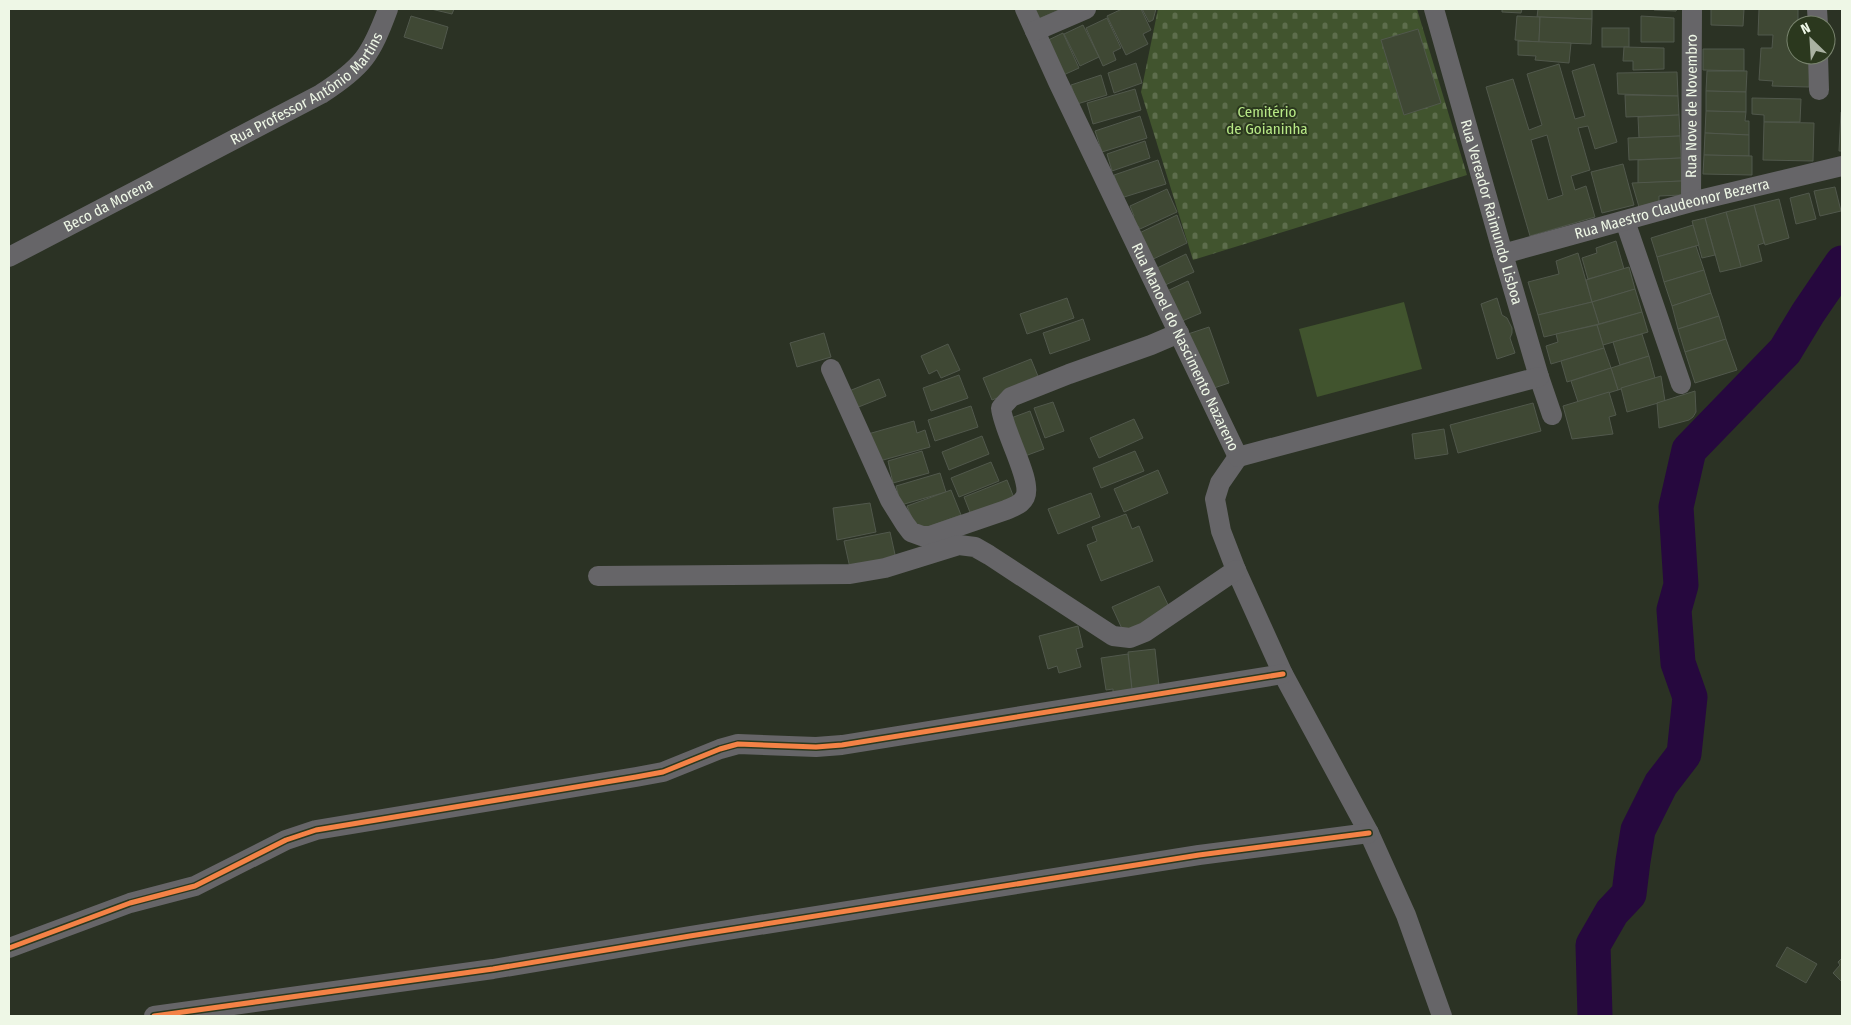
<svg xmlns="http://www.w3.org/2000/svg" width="1851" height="1025" viewBox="0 0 1851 1025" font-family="'Fira Sans Condensed',sans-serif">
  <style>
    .cemetery { fill: url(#cemetery-stones) }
    .garden { fill: #41542e }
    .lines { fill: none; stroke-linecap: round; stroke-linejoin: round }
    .river { stroke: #26083e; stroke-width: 35 }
    .building { fill: #3f4834; stroke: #51584c; fill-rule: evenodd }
    .minor { stroke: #666568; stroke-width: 20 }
    .cycleway-casing { stroke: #2b381e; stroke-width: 8 }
    .cycleway { stroke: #f48246; stroke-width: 5 }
    .labels { text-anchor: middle; stroke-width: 4; stroke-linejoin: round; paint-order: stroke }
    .street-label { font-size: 15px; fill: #eef7e6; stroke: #2b381e }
    .park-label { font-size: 15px; fill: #b7e886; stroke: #2b381e }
  </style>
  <defs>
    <pattern id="cemetery-stones" width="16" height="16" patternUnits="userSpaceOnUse" patternTransform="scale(1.25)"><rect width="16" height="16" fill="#41542e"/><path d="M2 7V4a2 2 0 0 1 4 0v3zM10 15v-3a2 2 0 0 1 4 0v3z" fill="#5d6d4c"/></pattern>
  </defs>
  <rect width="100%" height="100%" fill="#2b3224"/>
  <path class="cemetery" d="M1158,9H1417L1467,175L1193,260L1141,92Z"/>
  <path class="garden" d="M1404,302L1422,369L1317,397L1299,329Z"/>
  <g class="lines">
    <path class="river" d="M1595,1016L1593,945L1612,912L1629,894L1633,861L1638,830L1661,784L1684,754L1690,697L1678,663L1674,610L1681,585L1676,507L1689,450L1785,351L1808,313L1842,263"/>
  </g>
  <g class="building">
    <path d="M431,9H454L452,14Z"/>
    <path d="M1028,9H1061L1034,21Z"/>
    <path d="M1122,9H1141L1151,30L1143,34L1148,44L1126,55L1107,16Z"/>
    <path d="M1142,9H1156L1153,20L1149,22Z"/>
    <path d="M1502,9H1522L1521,13L1502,12Z"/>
    <path d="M1538,9H1592V19L1537,17Z"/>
    <path d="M1654,9H1677L1676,11L1654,10Z"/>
    <path d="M1711,9H1744L1743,26L1711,25Z"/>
    <path d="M1759,9H1798V25H1796V55H1811L1809,87L1772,86L1773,81L1759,80L1761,48H1772L1773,35H1758Z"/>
    <path d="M411,16L448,27L442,49L404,37Z"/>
    <path d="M1517,16L1540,17L1539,42L1515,40Z"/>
    <path d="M1641,16L1674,18V42H1641Z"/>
    <path d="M1540,17L1592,19L1591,44L1539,42Z"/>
    <path d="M1107,18L1121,48L1113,52L1116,60L1103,66L1086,28Z"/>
    <path d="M1083,25L1099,57L1080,66L1064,34Z"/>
    <rect x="1602" y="28" width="27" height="19"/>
    <path d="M1418,29L1441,103L1404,115L1381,40Z"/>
    <path d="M1063,33L1079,68L1059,77L1042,43Z"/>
    <path d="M1518,41L1571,43L1569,63L1535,60L1536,56L1518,55Z"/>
    <path d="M1624,47L1664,48V69L1633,70V61H1623Z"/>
    <path d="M1703,49H1744V71L1703,70Z"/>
    <path d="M1136,63L1142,83L1114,93L1108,73Z"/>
    <path d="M1559,64L1575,119L1585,116L1572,71L1594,64L1617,142L1595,149L1588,126L1578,128L1590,170L1571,176L1575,190L1586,186L1595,217L1530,236L1486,87L1513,79L1529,130L1542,125L1527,74ZM1547,135L1563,195L1548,200L1531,140Z"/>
    <path d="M1707,71H1747L1746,92L1706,91Z"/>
    <path d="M1677,72L1678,96L1618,94L1617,73Z"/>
    <path d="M1101,75L1107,95L1077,104L1071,85Z"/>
    <path d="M1135,89L1141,110L1093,124L1087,103Z"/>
    <path d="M1706,91L1746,92V112L1706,111Z"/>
    <path d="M1625,95L1678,96L1679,115L1626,117Z"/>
    <path d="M1752,98L1801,99L1800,122H1764V115L1752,114Z"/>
    <path d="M1706,111L1746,112L1745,121H1749V135L1705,133Z"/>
    <path d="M1841,112H1842V151H1839Z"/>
    <path d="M1679,115L1680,136L1639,138L1638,117Z"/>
    <path d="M1140,116L1147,138L1102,152L1095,131Z"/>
    <path d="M1764,122L1814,123L1813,161L1763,160Z"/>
    <path d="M1705,133L1749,135V156L1704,155Z"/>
    <path d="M1680,136L1681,158L1629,160L1628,138Z"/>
    <path d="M1145,141L1150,158L1112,171L1107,154Z"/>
    <path d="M1704,155L1752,156V175L1703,174Z"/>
    <path d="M1681,158L1682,181L1638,183V160Z"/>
    <path d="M1158,160L1166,184L1121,198L1114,175Z"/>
    <path d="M1623,164L1634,205L1602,213L1591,172Z"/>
    <path d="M1682,181V195L1659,196V201L1639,207L1632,183Z"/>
    <path d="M1835,187L1841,211L1820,216L1814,191Z"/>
    <path d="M1167,189L1177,212L1140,229L1138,226L1132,229L1127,219L1134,216L1130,206Z"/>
    <path d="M1809,193L1816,219L1796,224L1790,198Z"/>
    <path d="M1779,199L1789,238L1765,245L1754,205Z"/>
    <path d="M1754,205L1764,243L1758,245L1762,261L1741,267L1726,212Z"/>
    <path d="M1726,212L1741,267L1720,272L1705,218Z"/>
    <path d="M1177,215L1187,243L1147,262L1133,236Z"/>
    <path d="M1705,218L1715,255L1702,258L1692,221Z"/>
    <path d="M1693,225L1699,245L1657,257L1651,238Z"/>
    <path d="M1616,241L1624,269L1588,279L1582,258L1597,253L1596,248Z"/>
    <path d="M1696,246L1704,270L1664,282L1657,257Z"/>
    <path d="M1578,253L1592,302L1538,315L1528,282L1559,274L1556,261Z"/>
    <path d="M1186,254L1194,272L1163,286L1155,269Z"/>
    <path d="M1629,267L1635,289L1592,302L1586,280Z"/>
    <path d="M1704,270L1711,293L1672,306L1664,282Z"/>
    <path d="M1188,281L1201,313L1180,322L1167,291Z"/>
    <path d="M1635,289L1642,312L1599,324L1592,302Z"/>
    <path d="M1711,293L1719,316L1678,329L1672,306Z"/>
    <path d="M1067,298L1074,318L1027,334L1020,314Z"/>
    <path d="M1497,298L1502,315L1507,318L1512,328V333L1510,338L1515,353L1497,359L1481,304Z"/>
    <path d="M1592,302L1599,324L1544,337L1538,315Z"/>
    <path d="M1642,312L1648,332L1603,345L1597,325Z"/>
    <path d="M1719,316L1726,339L1685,352L1678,329Z"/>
    <path d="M1083,319L1090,340L1050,354L1043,333Z"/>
    <path d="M1597,325L1604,348L1551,364L1546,346L1558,342L1556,334Z"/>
    <path d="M1209,327L1229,383L1208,390L1188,334Z"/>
    <path d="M824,333L831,357L797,367L790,343Z"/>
    <path d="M1642,334L1649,356L1620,365L1613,342Z"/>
    <path d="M1726,339L1737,370L1695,383L1685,352Z"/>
    <path d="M948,344L960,370L941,378L937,370L929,374L921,356Z"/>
    <path d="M1604,348L1611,368L1567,382L1561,361Z"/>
    <path d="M1649,356L1655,378L1618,390L1611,368Z"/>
    <path d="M1031,359L1040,381L992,400L983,378Z"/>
    <path d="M1611,368L1618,390L1578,402L1571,381Z"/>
    <path d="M959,375L968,398L931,411L923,388Z"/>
    <path d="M1661,376L1665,401L1627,412L1621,388Z"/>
    <path d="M879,379L886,396L856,408L849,391Z"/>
    <path d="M1695,391L1696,412L1693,417L1689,420L1659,428L1657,403Z"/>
    <path d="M1609,392L1616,415L1609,417L1613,434L1572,439L1563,406Z"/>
    <path d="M1053,402L1064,431L1045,438L1034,408Z"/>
    <path d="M1533,403L1541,431L1458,453L1450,425Z"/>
    <path d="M971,406L978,427L935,441L928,420Z"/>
    <path d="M1030,411L1044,449L1025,456L1011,418Z"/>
    <path d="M1134,419L1143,438L1099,458L1090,438Z"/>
    <path d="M914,421L917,433L925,430L930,447L876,462L868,434Z"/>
    <path d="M1444,429L1448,454L1415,459L1412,434Z"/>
    <path d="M982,436L989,454L949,470L942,452Z"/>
    <path d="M922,451L929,473L893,483L888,461Z"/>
    <path d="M1135,451L1144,471L1101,488L1093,468Z"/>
    <path d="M991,462L999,481L959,497L951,478Z"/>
    <path d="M1158,470L1168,493L1124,512L1114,489Z"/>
    <path d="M940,473L946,492L901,505L896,486Z"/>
    <path d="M1007,480L1016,503L973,520L964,497Z"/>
    <path d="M951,490L961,515L917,531L907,506Z"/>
    <path d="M1091,493L1100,517L1058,534L1048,509Z"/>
    <path d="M870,503L876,532L837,540L833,508Z"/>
    <path d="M1126,514L1132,529L1139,526L1153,561L1101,581L1087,545L1097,541L1092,527Z"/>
    <path d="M890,532L896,559L850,568L844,541Z"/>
    <path d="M1159,586L1171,611L1124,633L1112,607Z"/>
    <path d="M1078,626L1083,647L1076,649L1081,667L1059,673L1057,666L1048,669L1039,636Z"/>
    <path d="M1155,649L1159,686L1132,690L1128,652Z"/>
    <path d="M1128,654L1132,690L1113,692V689L1106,690L1101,658Z"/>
    <path d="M1787,947L1817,964L1806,983L1776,966Z"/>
    <path d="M1842,958V982L1833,973L1840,965L1838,962Z"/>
  </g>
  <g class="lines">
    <g class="minor">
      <path id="s1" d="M1025,9L1058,82L1238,457"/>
      <path id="s2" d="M1434,9L1503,254L1539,377L1552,415"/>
      <path d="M1817,9L1818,25"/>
      <path d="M1035,31L1086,9"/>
      <path d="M1818,55L1819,90"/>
      <path id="s3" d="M1691,202L1692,9"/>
      <path d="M1625,221L1681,384"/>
      <path id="s4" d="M1503,254L1691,202L1842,166"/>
      <path id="s5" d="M9,257L321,94C363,67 371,55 388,9"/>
      <path d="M831,369L890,500L905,524L911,532L922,536H930L1006,510C1013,507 1021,505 1025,497C1033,481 1003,431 1001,408L1011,397L1069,374L1151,345L1179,333"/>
      <path d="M1238,457L1220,483L1215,499L1221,531L1236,570L1283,674L1369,833L1406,915L1442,1016"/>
      <path d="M1238,457L1539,377"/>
      <path d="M598,576L850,574L885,568L959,545L975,547L989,555L1113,636L1130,638L1145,632L1236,570"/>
      <path d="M9,948L130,903L195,886L286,840L316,830L636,777L663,772L720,749L738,744L816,747L842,745L1283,674"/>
      <path d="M154,1016L493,969L690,936L1199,855L1369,833"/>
    </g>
    <defs>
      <g id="cycleway">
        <path d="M9,948L130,903L195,886L286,840L316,830L636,777L663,772L720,749L738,744L816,747L842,745L1283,674"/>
        <path d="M154,1016L493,969L690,936L1199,855L1369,833"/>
      </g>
    </defs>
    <use href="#cycleway" class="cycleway-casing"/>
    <use href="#cycleway" class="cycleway"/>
  </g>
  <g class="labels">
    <g class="street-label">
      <text dy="5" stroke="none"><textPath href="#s5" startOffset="344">Rua Professor Antônio Martins</textPath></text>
      <text dy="5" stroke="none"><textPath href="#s3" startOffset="96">Rua Nove de Novembro</textPath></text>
      <text dy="5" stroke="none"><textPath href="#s5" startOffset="112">Beco da Morena</textPath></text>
      <text dy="5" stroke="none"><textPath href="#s4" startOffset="175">Rua Maestro Claudeonor Bezerra</textPath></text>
      <text dy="5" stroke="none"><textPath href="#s2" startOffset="211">Rua Vereador Raimundo Lisboa</textPath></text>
      <text dy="5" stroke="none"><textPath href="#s1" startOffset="374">Rua Manoel do Nascimento Nazareno</textPath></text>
    </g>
    <g class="park-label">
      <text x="1267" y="117">Cemitério<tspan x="1267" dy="17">de Goianinha</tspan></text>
    </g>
  </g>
  <rect width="1851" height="1025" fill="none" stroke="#eef7e6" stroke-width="20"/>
  <g transform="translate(1811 40) rotate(335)"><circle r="24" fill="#2b381e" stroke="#79846e"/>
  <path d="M0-4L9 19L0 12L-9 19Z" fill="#aab2a2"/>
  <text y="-8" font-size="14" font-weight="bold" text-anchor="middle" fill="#eef7e6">N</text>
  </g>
</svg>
